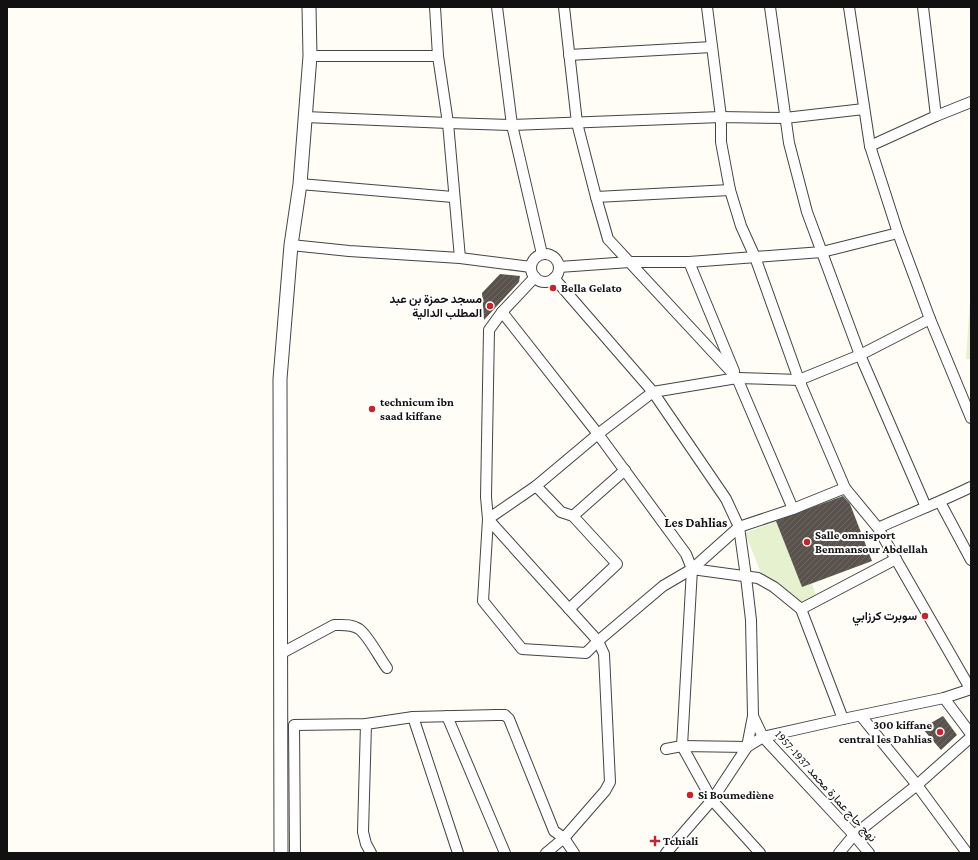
<svg xmlns="http://www.w3.org/2000/svg" width="978" height="860" viewBox="0 0 978 860" font-family="'Crimson Pro',Vazirmatn,serif">
  <style>
    .pitch { fill: #e6f2cf }
    .building { fill: url(#building-hatch) }
    .lines { fill: none; stroke-linecap: round; stroke-linejoin: round }
    .minor-casing { stroke: #444; stroke-width: 12 }
    .tertiary-casing { stroke: #444; stroke-width: 15 }
    .minor { stroke: #fff; stroke-width: 10 }
    .tertiary { stroke: #fff; stroke-width: 13 }
    .poi-dot { fill: #c4262e; stroke: #fff; stroke-width: 1.5 }
    .labels { text-anchor: middle; stroke-width: 4; stroke-linejoin: round; paint-order: stroke }
    .poi-label { font-size: 12px; font-weight: bold; fill: #111; stroke: #fff; text-anchor: start }
    .street-label { font-size: 12px; fill: #111; stroke: #fff }
    .neighbourhood-label { font-size: 13px; font-weight: bold; fill: #111; stroke: #fff }
  </style>
  <defs>
    <pattern id="building-hatch" width="6" height="6" patternUnits="userSpaceOnUse"><rect width="6" height="6" fill="#5a524d"/><path d="M-1 1l2-2M0 6l6-6M5 7l2-2" fill="none" stroke="#6d6662"/></pattern>
  </defs>
  <rect width="100%" height="100%" fill="#fffdf5"/>
  <g class="pitch">
    <path d="M970,300H971V359H966Z"/>
    <path d="M846,494L872,561L812,584L817,598L804,603L763,578L745,533Z"/>
  </g>
  <g class="building">
    <path d="M500,274L520,276L519,282L484,320L482,293Z"/>
    <path d="M843,496L850,504L872,561L802,587L776,521Z"/>
    <path d="M943,716L957,735L941,750L922,728Z"/>
  </g>
  <g class="lines">
    <defs>
      <g id="minor">
        <path d="M435,7L438,56L448,123L460,258"/>
        <path d="M497,7L512,125L542,254"/>
        <path d="M564,7L577,123L596,197L608,239L737,378L793,509"/>
        <path d="M707,7L721,117V142L730,190L741,226L755,257L799,380L845,488L878,528L971,690"/>
        <path d="M770,7L789,143L807,212L860,355L926,507"/>
        <path d="M849,7L870,146L898,233L930,319L971,418"/>
        <path d="M923,7L936,116"/>
        <path d="M569,55L712,47"/>
        <path d="M310,56H438"/>
        <path d="M305,117L448,123L512,125L721,117L785,118L864,109"/>
        <path d="M870,146L936,116L971,102"/>
        <path d="M300,184L453,197"/>
        <path d="M596,197L730,190"/>
        <path d="M291,245L349,251L460,258L531,267"/>
        <circle cx="545" cy="268" r="14"/>
        <path d="M689,262L734,371"/>
        <path d="M559,267L630,262H689L822,252L898,233"/>
        <path d="M535,277L502,312L489,330L486,497L488,519L598,641L604,654L610,782L605,791L564,838L546,853"/>
        <path d="M554,278L653,392L726,499L739,527L746,577L751,620L753,716L763,737L854,835L869,853"/>
        <path d="M502,312L598,434L686,554L692,569"/>
        <path d="M536,486L561,512L573,516L617,564L569,609"/>
        <path d="M845,488L793,509L739,527L692,569L663,586L598,641L586,653L522,649L483,601L488,519L536,486L598,434L653,392L737,378L799,380L860,355L930,319"/>
        <path d="M940,502L971,560"/>
        <path d="M573,516L625,470"/>
        <path d="M878,528C909,514 940,502 971,487"/>
        <path d="M801,609L896,559"/>
        <path d="M280,654L334,625C343,625 352,624 359,629C368,635 380,659 387,668"/>
        <path d="M944,698L971,734"/>
        <path d="M447,716L505,853"/>
        <path d="M861,716L917,785L967,853"/>
        <path d="M413,717L458,853"/>
        <path d="M366,724L363,832L366,844L371,853"/>
        <path d="M666,749L682,746L747,747L763,737L843,719L944,698L971,689"/>
        <path d="M295,853L294,725L366,724L413,717L497,715H505L509,719L554,831L564,838L574,853"/>
        <path d="M666,853L712,800L747,747L753,716"/>
        <path d="M760,853L712,800L682,746L692,569L758,578L774,587L801,609L843,719"/>
        <path d="M839,853L854,835L917,785L971,737"/>
      </g>
      <path id="tertiary" d="M281,853L280,379L291,245L300,184L310,56L309,7"/>
    </defs>
    <use href="#minor" class="minor-casing"/>
    <use href="#tertiary" class="tertiary-casing"/>
    <use href="#minor" class="minor"/>
    <use href="#tertiary" class="tertiary"/>
  </g>
  <g class="poi-dot">
    <circle cx="553" cy="288" r="4"/>
    <circle cx="490" cy="306" r="4"/>
    <circle cx="372" cy="409" r="4"/>
    <circle cx="807" cy="542" r="4"/>
    <circle cx="925" cy="616" r="4"/>
    <circle cx="940" cy="732" r="4"/>
    <circle cx="690" cy="795" r="4"/>
    <path d="M653 835h4v4h4v4h-4v4h-4v-4h-4v-4h4z"/>
  </g>
  <g class="labels">
    <g class="poi-label">
      <text x="561" y="292">Bella Gelato</text>
      <text x="482" y="303" text-anchor="end">مسجد حمزة بن عبد<tspan x="482" dy="14">المطلب الدالية</tspan></text>
      <text x="380" y="406">technicum ibn<tspan x="380" dy="14">saad kiffane</tspan></text>
      <text x="815" y="539">Salle omnisport<tspan x="815" dy="14">Benmansour Abdellah</tspan></text>
      <text x="917" y="620" text-anchor="end">سوبرت كرزابي</text>
      <text x="932" y="729" text-anchor="end">300 kiffane<tspan x="932" dy="14">central les Dahlias</tspan></text>
      <text x="698" y="799">Si Boumediène</text>
      <text x="663" y="845">Tchiali</text>
    </g>
    <g class="street-label">
      <text transform="translate(826 786) rotate(48)" y="4">نهج حاج عمارة محمد 1937-1957</text>
    </g>
    <g class="neighbourhood-label">
      <text x="696" y="527">Les Dahlias</text>
    </g>
  </g>
  <rect width="978" height="860" fill="none" stroke="#111111" stroke-width="16"/>
</svg>
